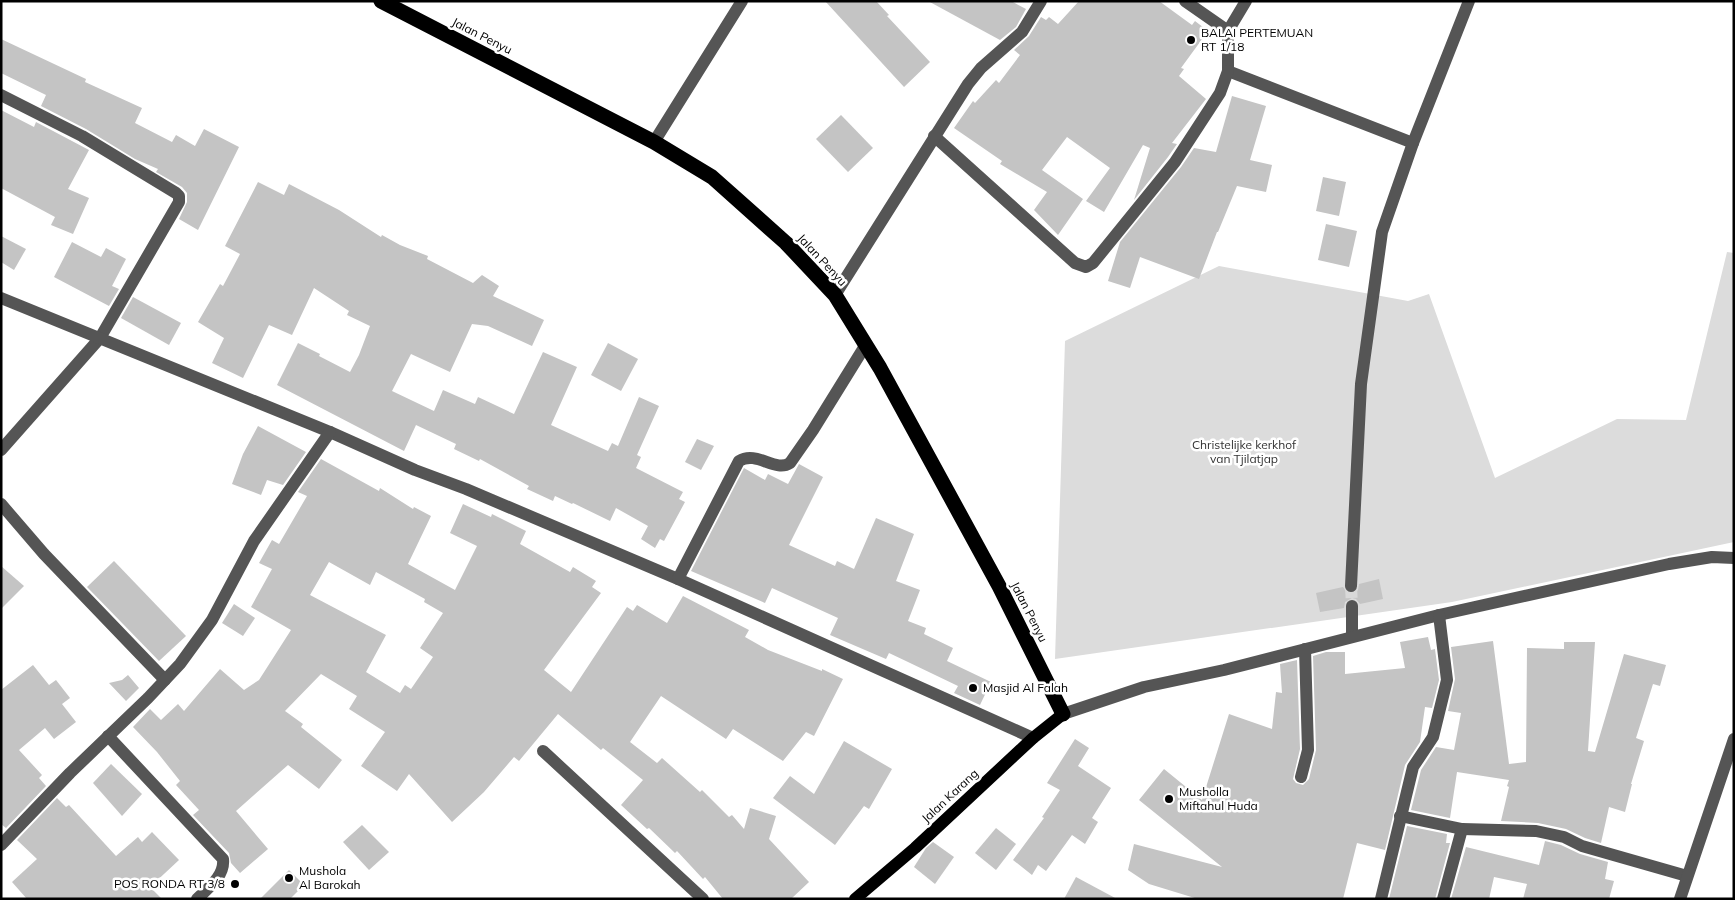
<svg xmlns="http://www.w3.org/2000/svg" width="1735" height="900" viewBox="0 0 1735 900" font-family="Mulish,sans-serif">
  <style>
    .green { fill: #dcdcdc }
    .building { fill: #c4c4c4; fill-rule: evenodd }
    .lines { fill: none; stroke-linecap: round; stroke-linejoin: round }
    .minor-tunnel { stroke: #d9d9d9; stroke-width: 12; stroke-dasharray: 12 6; stroke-linecap: butt }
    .minor { stroke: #555; stroke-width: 12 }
    .major { stroke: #000; stroke-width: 12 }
    .highway { stroke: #000; stroke-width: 15 }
    .poi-dot { fill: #000; stroke: #fff; stroke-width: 2 }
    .labels { text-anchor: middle; stroke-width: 5; stroke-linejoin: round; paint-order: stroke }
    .poi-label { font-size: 12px; fill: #000; stroke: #fff; text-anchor: start }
    .street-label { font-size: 12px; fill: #000; stroke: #fff }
    .park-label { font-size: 12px; fill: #333; stroke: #fff }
  </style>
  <rect width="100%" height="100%" fill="#fff"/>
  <path class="green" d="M1727,252L1734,253V542L1452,602L1055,659L1065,341L1219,266L1408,301L1429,294L1495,478L1617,419L1686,420Z"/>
  <g class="building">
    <path d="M825,1H876L889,15L887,16L930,62L904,87Z"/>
    <path d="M928,1H1011L1026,9L1016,27L1000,40Z"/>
    <path d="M1079,1H1159L1192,25L1195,21L1208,31L1181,68L1184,69L1179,76L1206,99L1172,143L1177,144L1168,157L1134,200L1150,148L1143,145L1104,212L1086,201L1110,168L1067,137L1042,170L1083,199L1058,235L1034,210L1047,192L1000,164L1002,161L954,128L973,101L975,103L996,80L999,83L1020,55L1014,50L1029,36L1041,17L1046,20L1049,17L1058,24Z"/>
    <path d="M1,39L86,79L85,82L142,108L135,123L172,142L176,135L195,146L204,129L239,147L198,230L179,219L187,202V193L182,187L156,172L158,169L135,159L86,129L41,106L46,95L1,73Z"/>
    <path d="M1232,96L1266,106L1250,160L1272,165L1266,192L1237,186L1218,232H1217L1199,279L1140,257L1130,288L1108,281L1120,242L1181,167L1194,148L1216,152Z"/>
    <path d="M1,110L34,127L36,122L89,150L68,189L89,198L73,234L51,225L55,217L1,188Z"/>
    <path d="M841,115L873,148L848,172L816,139Z"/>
    <path d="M1323,177L1346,182L1339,216L1316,211Z"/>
    <path d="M258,182L284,195L289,184L339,210L381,237L382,235L400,245L428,256L427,259L473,283L482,275L499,286L493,296L544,320L532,346L488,326L472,324L450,372L411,354L392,391L434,411L443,390L475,404L478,397L514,414L543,352L577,367L551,425L608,451L612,443L618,446L639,397L659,406L637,455L641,457L636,468L683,492L679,499L685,502L664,541L660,539L655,548L641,539L648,526L616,508L610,521L573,503L572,504L555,496L553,501L527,489L529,486L480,459L479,461L454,449L456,444L416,425L404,451L277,385L298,343L320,354L319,356L350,372L359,355L370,326L347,315L349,311L314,288L292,335L269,325L243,378L212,363L224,338L198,322L220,284L223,286L240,254L225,246Z"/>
    <path d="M1326,224L1357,231L1349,267L1318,260Z"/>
    <path d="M1,236L26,249L14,270L1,262Z"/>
    <path d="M72,242L101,257L106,248L126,259L112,286L119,289L109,306L54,277Z"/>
    <path d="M133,297L181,323L169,345L121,318Z"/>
    <path d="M608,343L638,359L621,391L591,375Z"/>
    <path d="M258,426L306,452L283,485L267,480L261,495L232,484L243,454Z"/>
    <path d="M697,439L714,446L701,470L685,462Z"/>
    <path d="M321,459L379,491L380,488L413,509L414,507L431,516L408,564L455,590L477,546L450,533L463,504L491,517L492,514L526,531L520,544L570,572L573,567L596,581L592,587L601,593L544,670L571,692L627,607L633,611L637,605L667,623L683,596L749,630L745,637L768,650L822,671V669L843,679L814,736L806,732L783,761L733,729L726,739L661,696L630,742L657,763L662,758L700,792L702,790L729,817L732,815L744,829L750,808L776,816L769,839L809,882L791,899H723L705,877L703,879L677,851L675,853L649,828L647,829L621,805L643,780L603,748L601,750L558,714L519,761L514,757L484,792L452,822L409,774L397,791L361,766L385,732L349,709L357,696L321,674L285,711L303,724L301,727L342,760L319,789L288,765L236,811L268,849L240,873L231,863L229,853L193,815L199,810L176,785L180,781L157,752L133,727L150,709L161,720L178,704L184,711L220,669L244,690L259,680L291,630L251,607L272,569L259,563L272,540L279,544L307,496L298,492ZM329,562L370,585L376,572L425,599L424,602L443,613L420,648L433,657L411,689L405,685L400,693L366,672L386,635L310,595Z"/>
    <path d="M799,464L823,477L789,545L835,566L837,561L854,569L876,518L914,534L896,581L920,590L908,621L926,628L924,634L953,648L947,661L991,682L980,705L954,693L958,686L908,662L889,653L886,659L830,635L838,618L772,588L765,603L691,571L744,468L765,480L768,474L788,484Z"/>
    <path d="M114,561L186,636L159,661L87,587Z"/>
    <path d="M1,566L24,586L1,609Z"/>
    <path d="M1379,579L1383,599L1360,604L1356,599L1352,598L1345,602L1344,608L1320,612L1316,593L1343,587L1347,593H1354L1358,590L1359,584Z"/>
    <path d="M234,604L255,618L243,636L222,623Z"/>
    <path d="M1428,637L1431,650L1435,649L1439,680L1432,708L1425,707L1420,742L1405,765L1385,850L1357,843L1343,899H1198L1149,884L1128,870L1134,844L1222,867L1139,800L1164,769L1202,800L1229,714L1272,729L1276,692L1282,693L1280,664L1297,660L1300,749L1293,779L1296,783L1303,785L1309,779L1316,750L1313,656L1326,652H1345V674L1405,668L1400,642Z"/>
    <path d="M1493,641L1509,764L1526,762L1527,648L1564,649V642H1595L1588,751L1595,752L1624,654L1666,665L1660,686L1653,684L1636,738L1644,741L1631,784H1632L1625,812L1609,807L1601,843L1585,838L1566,829L1538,823L1501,821L1509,787L1507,786L1509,780L1457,772L1450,818L1411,810L1421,770L1436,747L1454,750L1461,713L1448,711L1455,679L1451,647Z"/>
    <path d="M33,665L49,685L56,680L70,698L62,704L76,722L54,739L45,728L19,750L42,775L39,778L46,786L6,828L1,824V690Z"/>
    <path d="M128,675L139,688L126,701L109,683L122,680Z"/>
    <path d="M1075,739L1089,748L1078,766L1111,788L1092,818L1098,822L1085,844L1072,835L1046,871L1038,865L1032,875L1013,860L1044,818L1042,817L1060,790L1047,783Z"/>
    <path d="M844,741L892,769L869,809L864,806L835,845L773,798L790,776L814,794Z"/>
    <path d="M111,764L142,794L122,816L93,783Z"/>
    <path d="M57,798L66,807L69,805L116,856L138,837L142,842L152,832L179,860L150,887L162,899H27L12,882L37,859L17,840Z"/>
    <path d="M362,825L389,852L369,870L343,842Z"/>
    <path d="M1407,826L1447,834L1446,843H1450L1435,899H1389Z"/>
    <path d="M996,828L1016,844L996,870L975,853Z"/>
    <path d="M1545,841L1561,845L1580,854L1608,862L1605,879L1614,881L1609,899H1523L1527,884L1494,877L1489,899H1451L1466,847L1539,865Z"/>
    <path d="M933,842L954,857L935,884L914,867L926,848Z"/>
    <path d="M289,870L304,885L290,899H260Z"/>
    <path d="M1076,877L1117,899H1064Z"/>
  </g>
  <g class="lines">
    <path class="minor-tunnel" d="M1351,586L1352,606"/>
    <g class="minor">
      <path d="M1185,1L1228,31V71L1413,143"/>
      <path d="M1228,31L1246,1"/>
      <path d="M1,95L82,136L176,193L179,196V202L100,338L1,450"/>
      <path d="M934,136L1075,263L1086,267L1093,263L1175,162L1220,93L1228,71"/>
      <path d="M654,142L742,1"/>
      <path d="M835,295L968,84L981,68L1022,32L1041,1"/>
      <path d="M1,298L330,432L415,470L466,489L678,579L1033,738"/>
      <path d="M1,504L44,554L165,680"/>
      <path d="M678,579L739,461C757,450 775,473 790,463L813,430L865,346"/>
      <path d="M1351,586L1361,384L1382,232L1413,143L1469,1"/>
      <path d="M1352,606V636"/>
      <path d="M1063,714L1144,687L1224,670L1439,615L1669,564L1712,557L1734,558"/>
      <path d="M108,736L223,859C225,876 208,888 197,899"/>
      <path d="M543,751L703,899"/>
      <path d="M1301,777L1308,750L1305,649"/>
      <path d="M1400,816L1462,829L1536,831L1564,837L1582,846L1687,876"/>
      <path d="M1,845L70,773L148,698L180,664L212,620L254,541L330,432"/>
      <path d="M1381,899L1413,767L1433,737L1447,680L1439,615"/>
      <path d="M1443,899L1462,829"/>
      <path d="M1680,899L1734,739"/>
    </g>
    <path class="major" d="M855,899L915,848L1033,738L1063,714"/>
    <path class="highway" d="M381,1L654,142L712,177L786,243L835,295L880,368L999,586L1063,714"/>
  </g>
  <g class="poi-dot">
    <circle cx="1191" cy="40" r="5"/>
    <circle cx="973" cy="688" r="5"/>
    <circle cx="1169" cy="799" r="5"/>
    <circle cx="289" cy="878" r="5"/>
    <circle cx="235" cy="884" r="5"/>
  </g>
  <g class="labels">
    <g class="poi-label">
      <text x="1201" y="37">BALAI PERTEMUAN<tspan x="1201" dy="14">RT 1/18</tspan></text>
      <text x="983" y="692">Masjid Al Falah</text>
      <text x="1179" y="796">Musholla<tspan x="1179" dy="14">Miftahul Huda</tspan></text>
      <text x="299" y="875">Mushola<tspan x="299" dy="14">Al Barokah</tspan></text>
      <text x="225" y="888" text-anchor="end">POS RONDA RT 3/8</text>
    </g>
    <g class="street-label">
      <text transform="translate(482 36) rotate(27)" y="4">Jalan Penyu</text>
      <text transform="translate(822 260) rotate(47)" y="4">Jalan Penyu</text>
      <text transform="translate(1029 612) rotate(63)" y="4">Jalan Penyu</text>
      <text transform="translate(950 796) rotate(-43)" y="4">Jalan Karang</text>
    </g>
    <g class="park-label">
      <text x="1244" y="449">Christelijke kerkhof<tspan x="1244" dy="14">van Tjilatjap</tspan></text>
    </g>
  </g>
  <rect width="1735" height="900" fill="none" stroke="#000000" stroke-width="5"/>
</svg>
